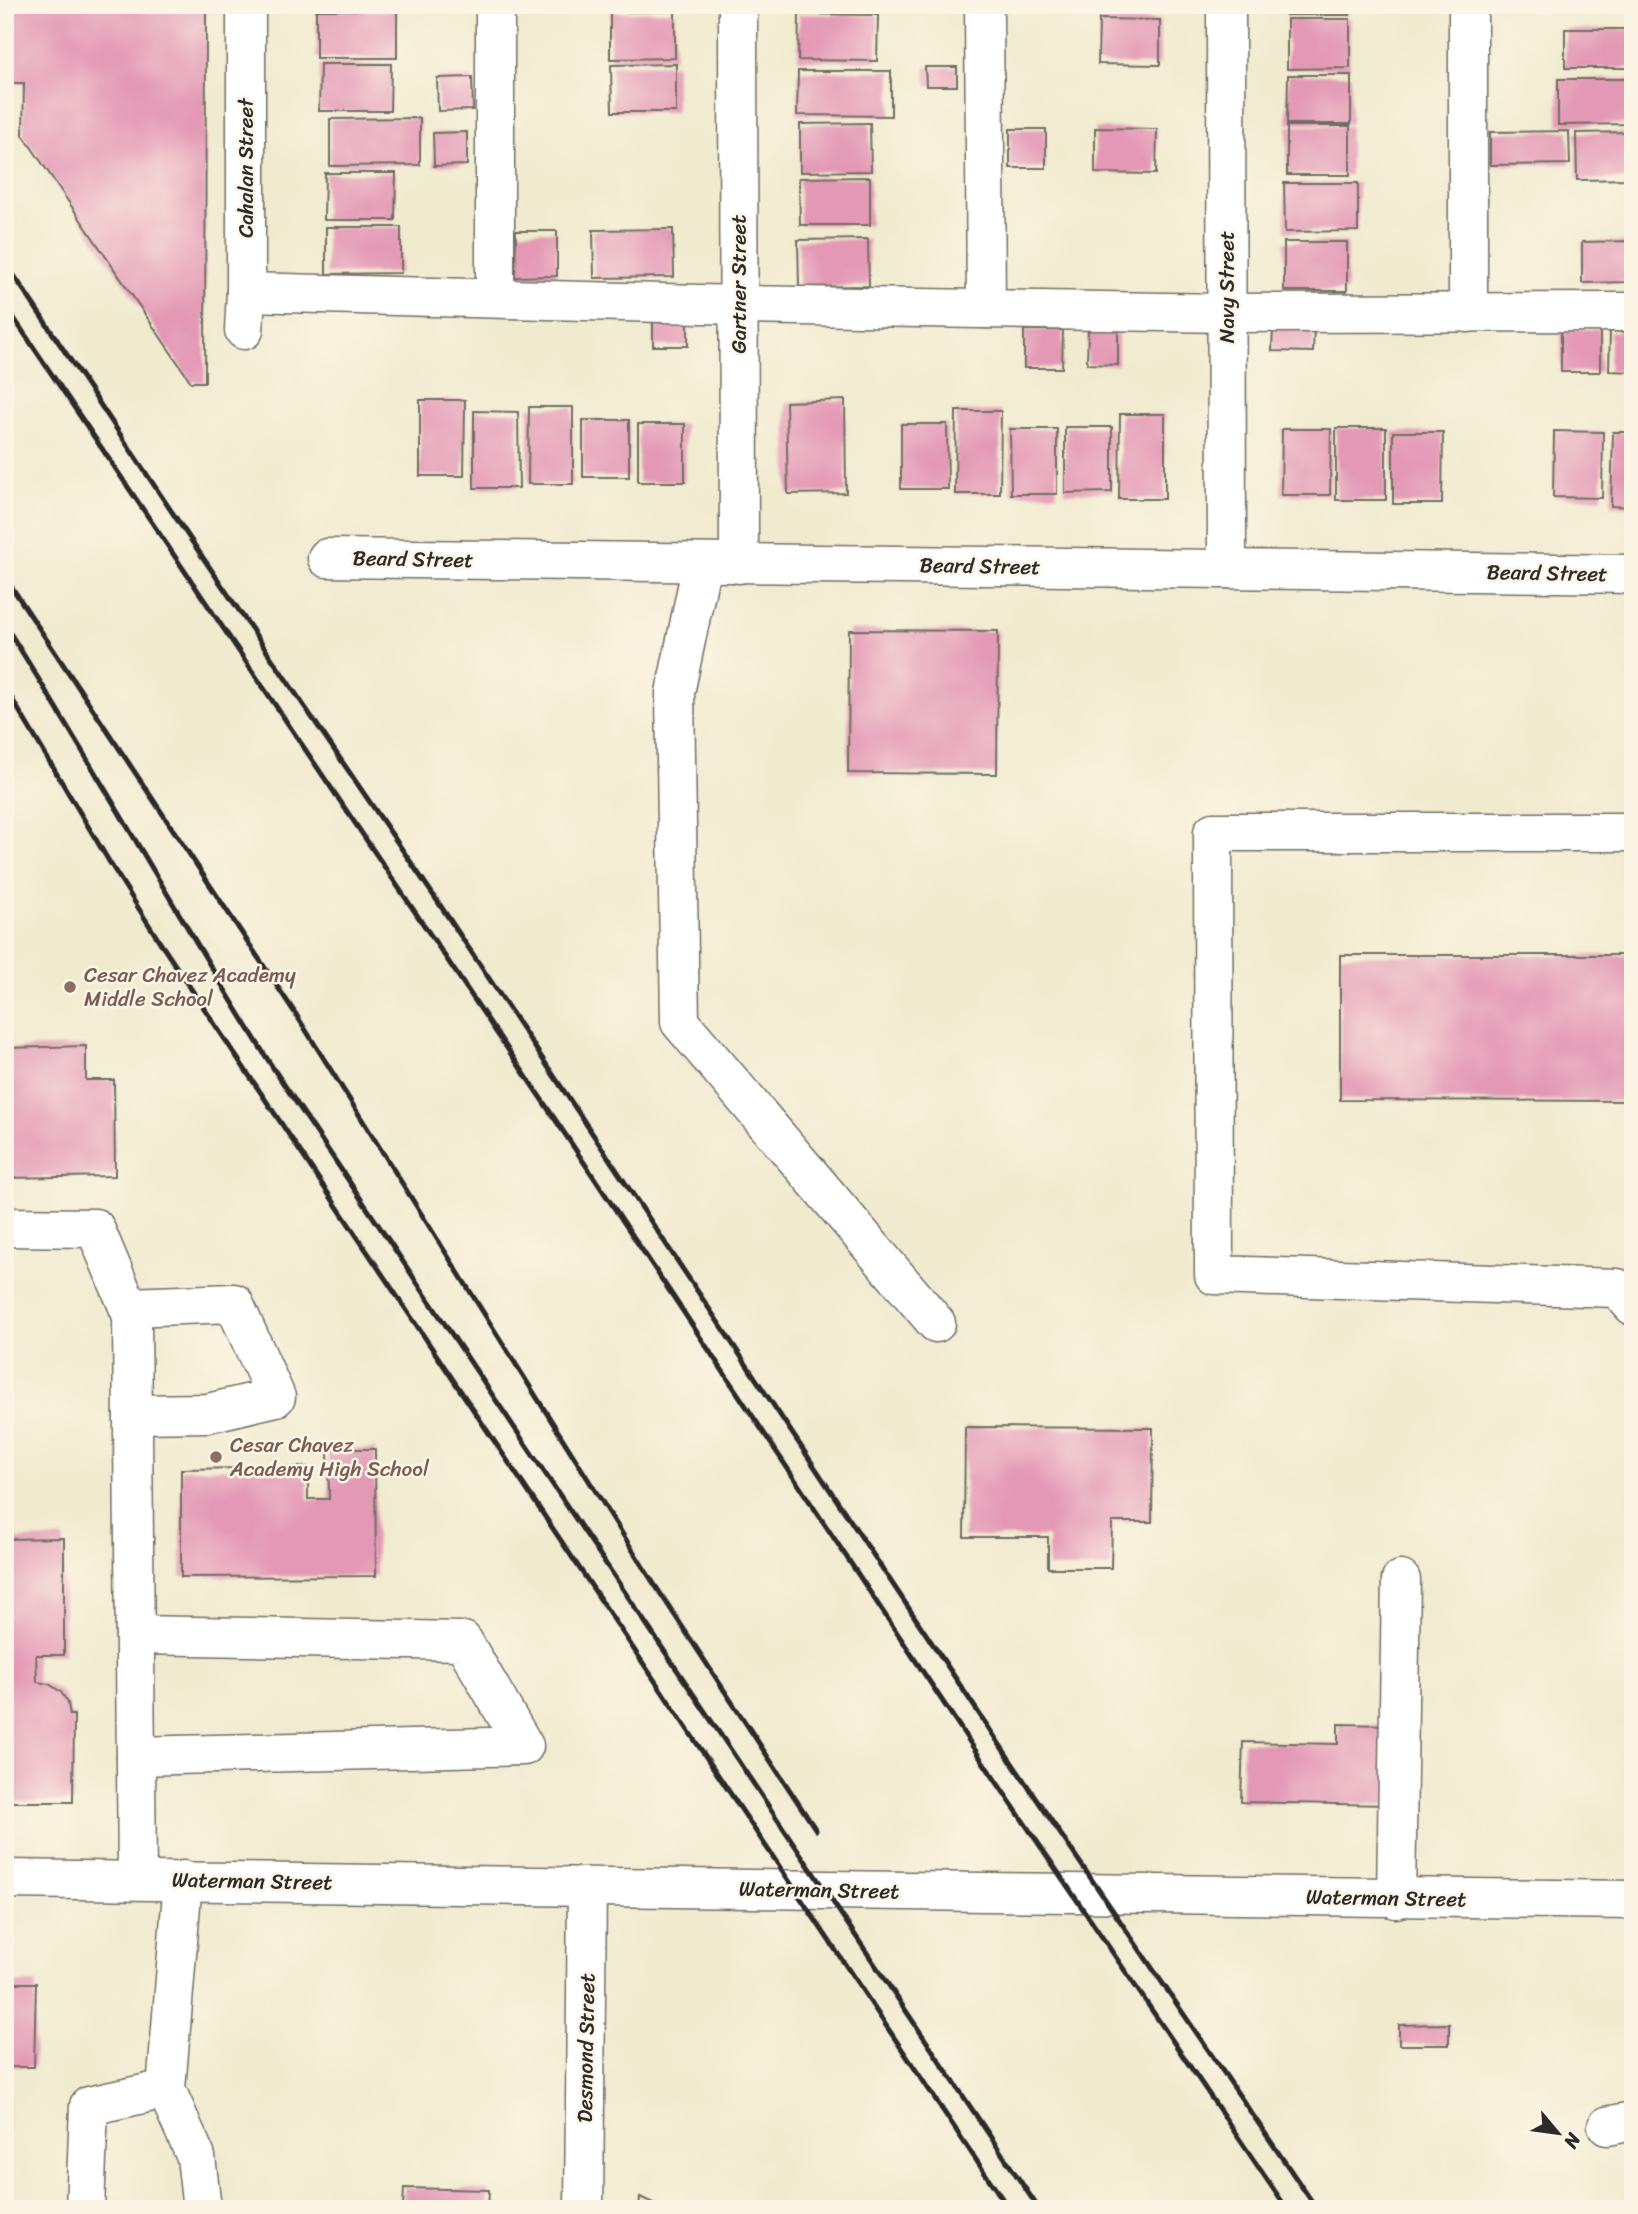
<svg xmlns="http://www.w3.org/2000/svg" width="1638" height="2214" viewBox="0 0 1638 2214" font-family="Sriracha,sans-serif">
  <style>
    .building { fill: #e398b5 }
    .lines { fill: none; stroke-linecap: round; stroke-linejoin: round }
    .minor-casing { stroke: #706e64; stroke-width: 41 }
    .minor { stroke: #fff; stroke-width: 38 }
    .rail { stroke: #2b2b2b; stroke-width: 5 }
    .education-dot { fill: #8d6e63; stroke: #fcf5e5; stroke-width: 2.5 }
    .labels { text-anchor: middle; stroke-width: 5; stroke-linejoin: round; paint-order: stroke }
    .street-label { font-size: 21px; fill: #2b2b2b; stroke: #fcf5e5 }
    .education-label { font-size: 21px; fill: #785e54; stroke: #fcf5e5; text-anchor: start }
  </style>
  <rect width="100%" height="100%" fill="#fcf5e5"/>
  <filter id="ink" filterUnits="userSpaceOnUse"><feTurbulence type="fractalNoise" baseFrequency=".0143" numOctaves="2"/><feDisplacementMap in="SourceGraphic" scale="14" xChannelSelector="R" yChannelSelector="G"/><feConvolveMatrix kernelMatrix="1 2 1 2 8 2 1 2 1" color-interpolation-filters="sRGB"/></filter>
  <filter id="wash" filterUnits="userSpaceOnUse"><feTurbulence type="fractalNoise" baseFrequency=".00686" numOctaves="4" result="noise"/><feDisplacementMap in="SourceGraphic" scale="28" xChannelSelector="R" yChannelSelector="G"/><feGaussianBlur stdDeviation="1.57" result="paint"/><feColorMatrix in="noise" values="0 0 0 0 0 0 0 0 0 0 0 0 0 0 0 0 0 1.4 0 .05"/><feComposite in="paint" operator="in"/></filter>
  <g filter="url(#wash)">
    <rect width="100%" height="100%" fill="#f0eacf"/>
    <g id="blocks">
      <g class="building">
        <path d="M5,5H206L205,382H191L23,135L24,83H5Z"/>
        <path d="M798,5H908V10L797,8Z"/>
        <path d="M1100,5H1161V11L1100,10Z"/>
        <rect x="1286" y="5" width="64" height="10"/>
        <rect x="316" y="10" width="81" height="48"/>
        <path d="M675,11V58L610,59V12Z"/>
        <path d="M799,14L878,15L877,61L798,60Z"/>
        <path d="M1099,19L1160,20V65L1098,64Z"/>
        <path d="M1287,19H1350V68L1287,69Z"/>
        <rect x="1565" y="29" width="68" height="39"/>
        <path d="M320,64H391L390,111H319Z"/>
        <path d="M676,64V112H612L611,65Z"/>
        <path d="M925,67H957V86H926Z"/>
        <path d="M798,71H891V116L797,115Z"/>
        <path d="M1288,75H1351V124H1287Z"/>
        <path d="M472,77L473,110L438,111L437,78Z"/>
        <path d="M1558,79H1633V124L1558,125Z"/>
        <path d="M420,118V165L330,166V119Z"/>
        <path d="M870,123L871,171L800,172V124Z"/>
        <rect x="1287" y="126" width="63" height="49"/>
        <path d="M1095,128L1157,129L1156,174L1095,173Z"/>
        <rect x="1010" y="129" width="36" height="39"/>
        <path d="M1569,131L1570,164L1490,165V132Z"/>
        <path d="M467,132V165L434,166L433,133Z"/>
        <path d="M1633,132V179L1577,180L1576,133Z"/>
        <path d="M325,173H396L395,220H324Z"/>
        <path d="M870,177V225H800L799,178Z"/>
        <path d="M1284,183H1358V231L1285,232Z"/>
        <path d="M326,227H401V273L326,274Z"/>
        <path d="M673,229L674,277L594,278L593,230Z"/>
        <path d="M516,231H557V276L515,277Z"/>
        <path d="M868,239L869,286L799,287L798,240Z"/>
        <path d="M1633,241V282L1582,283V242Z"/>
        <rect x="1284" y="242" width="63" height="49"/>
        <rect x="653" y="320" width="35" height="26"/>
        <path d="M1273,327L1314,328L1313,352L1272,351Z"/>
        <path d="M1088,328H1118V365L1087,364Z"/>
        <rect x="1561" y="329" width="39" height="43"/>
        <path d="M1024,330H1063L1062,368H1024Z"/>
        <path d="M1610,331L1633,332V372L1609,371Z"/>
        <path d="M420,400H465L464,476H420Z"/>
        <path d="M845,400L846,493L788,494L786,402Z"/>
        <path d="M529,407H573V484H528Z"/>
        <path d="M474,411L518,412L519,488H474Z"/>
        <path d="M956,411H1001L1000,494H955Z"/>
        <path d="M1120,414H1165V499H1119Z"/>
        <rect x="583" y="420" width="46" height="57"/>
        <rect x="638" y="424" width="47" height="58"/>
        <path d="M901,424H947L948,489H901Z"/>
        <path d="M1065,427H1112V492L1065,493Z"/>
        <rect x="1336" y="428" width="50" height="72"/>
        <path d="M1010,429H1057V494H1011Z"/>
        <path d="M1282,429H1331L1330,495H1281Z"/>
        <path d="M1554,431L1603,432L1602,498L1553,497Z"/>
        <path d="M1393,432H1443L1442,504H1393Z"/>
        <path d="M1613,432H1633V507L1611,506Z"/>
        <path d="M849,630L998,631L997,774L848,773Z"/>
        <path d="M1340,955H1633V1101L1340,1100Z"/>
        <path d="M86,1046V1080H114L115,1176L5,1178V1048Z"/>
        <path d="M965,1427L1153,1428L1152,1522H1112L1111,1568H1048V1537H964Z"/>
        <path d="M328,1449H375L376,1576L181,1577V1469L308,1467V1499H329Z"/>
        <path d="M64,1538V1655H36L37,1682L49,1684L61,1692L68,1703L70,1715H74L73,1802H5V1539Z"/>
        <path d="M1338,1724L1389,1725L1387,1805L1241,1802L1243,1742L1338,1744Z"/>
        <path d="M5,1983H36L34,2067H9L8,2132L5,2131Z"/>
        <path d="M1449,2024V2045H1399V2025Z"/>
        <path d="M404,2188L489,2190L488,2209H403Z"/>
        <path d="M640,2197L666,2209H639Z"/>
      </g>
    </g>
  </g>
  <g filter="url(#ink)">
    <use href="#blocks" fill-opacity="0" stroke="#706e64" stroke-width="2"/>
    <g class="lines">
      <defs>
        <g id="minor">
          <path d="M738,5L739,564"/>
          <path d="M984,5L986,309"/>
          <path d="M1226,5L1227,569"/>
          <path d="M1468,5V313"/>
          <path d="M246,292L739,305L1227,313L1633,312"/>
          <path d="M495,298V5"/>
          <path d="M244,330L246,292V5"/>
          <path d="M327,558L1633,574"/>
          <path d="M702,563L675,693L680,1022L936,1323"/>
          <path d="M1633,832H1213L1214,1275L1617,1288L1633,1306"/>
          <path d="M5,1227L95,1228L132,1316L137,1880"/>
          <path d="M129,1307L234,1303L276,1397L208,1413L133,1414"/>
          <path d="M135,1635L463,1641L524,1746L136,1756"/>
          <path d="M5,1879C548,1883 1090,1897 1633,1900"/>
          <path d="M183,1880L166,2089L196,2157L202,2209"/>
          <path d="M1396,1899L1401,1580"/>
          <path d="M1607,2126L1633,2121"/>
          <path d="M85,2209L89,2106L166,2089"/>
          <path d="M584,2209L587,1887"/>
        </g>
      </defs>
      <use href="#minor" class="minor-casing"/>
      <use href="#minor" class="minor"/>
      <g class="rail">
        <path d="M5,262L180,524L438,902L1014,1766L1317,2209"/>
        <path d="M5,305L567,1137L983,1762L1287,2209"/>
        <path d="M5,577L297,1016L647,1573L816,1830"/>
        <path d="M5,625C98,772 182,924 275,1071L1039,2209"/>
        <path d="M5,687L110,863L163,947L1009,2209"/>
      </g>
    </g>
  </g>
  <g class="education-dot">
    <circle cx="70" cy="987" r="7"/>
    <circle cx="216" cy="1457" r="7"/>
  </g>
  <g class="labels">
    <g class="street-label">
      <text transform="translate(246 168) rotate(-90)" y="7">Cahalan Street</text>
      <text transform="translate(739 284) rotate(-90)" y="7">Gartner Street</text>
      <text transform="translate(1227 287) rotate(-90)" y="7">Navy Street</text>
      <text transform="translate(413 559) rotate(1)" y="7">Beard Street</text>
      <text transform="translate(980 566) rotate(1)" y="7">Beard Street</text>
      <text transform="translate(1547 573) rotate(1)" y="7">Beard Street</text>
      <text transform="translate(252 1881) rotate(1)" y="7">Waterman Street</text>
      <text transform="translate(819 1890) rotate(1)" y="7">Waterman Street</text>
      <text transform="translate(1386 1898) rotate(1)" y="7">Waterman Street</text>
      <text transform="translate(586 2048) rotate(-89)" y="7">Desmond Street</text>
    </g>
    <g class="education-label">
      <text x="84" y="982">Cesar Chavez Academy<tspan x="84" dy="24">Middle School</tspan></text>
      <text x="230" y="1452">Cesar Chavez<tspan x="230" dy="24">Academy High School</tspan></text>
    </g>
  </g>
  <rect width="1638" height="2214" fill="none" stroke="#fcf5e5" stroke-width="28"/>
  <g transform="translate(1558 2133) rotate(119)" stroke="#fcf5e5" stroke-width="5" paint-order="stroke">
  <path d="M0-5L12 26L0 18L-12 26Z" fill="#2b2b2b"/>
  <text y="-10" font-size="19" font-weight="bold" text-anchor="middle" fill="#2b2b2b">N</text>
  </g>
</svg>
